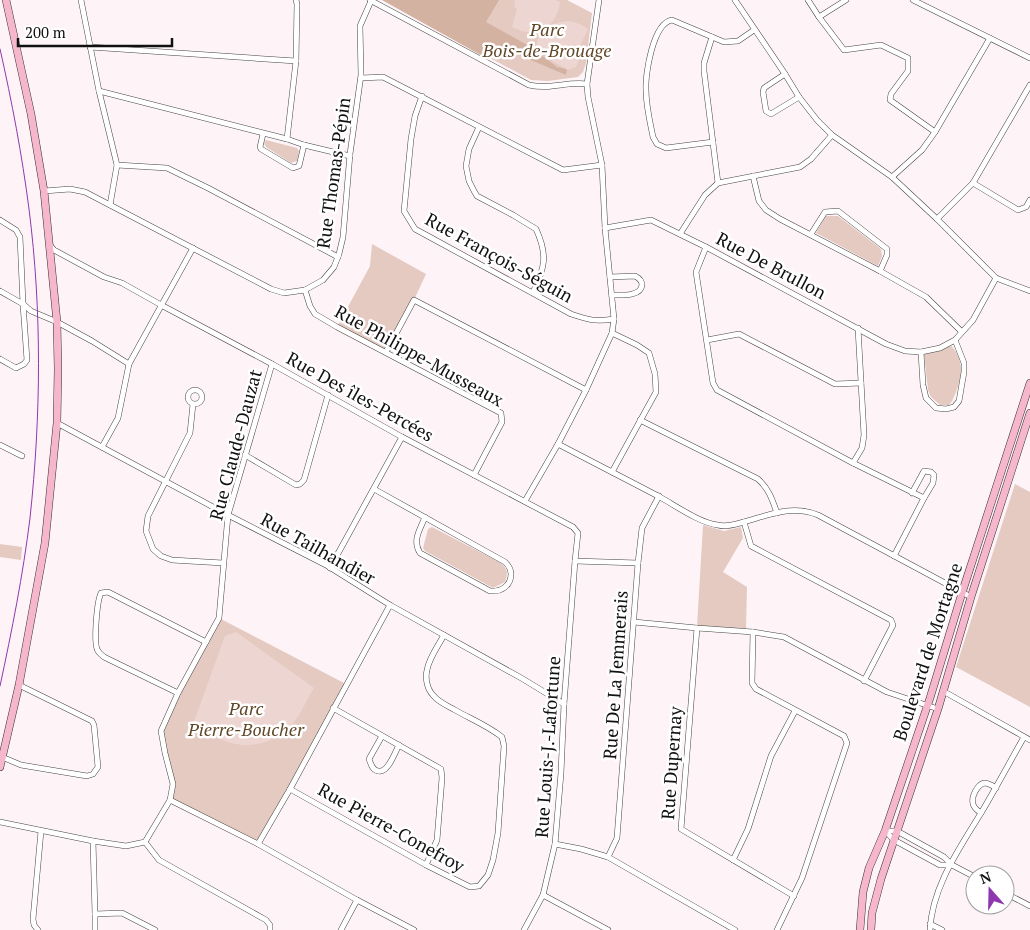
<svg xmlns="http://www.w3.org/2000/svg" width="1030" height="930" viewBox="0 0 1030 930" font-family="'PT Serif',serif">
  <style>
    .green { fill: #e5cac1 }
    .forest { fill: #d4b2a2 }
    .pitch { fill: #edd5d2 }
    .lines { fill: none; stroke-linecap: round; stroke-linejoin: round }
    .street-casing { stroke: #434343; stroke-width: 6 }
    .secondary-casing { stroke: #323232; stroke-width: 8 }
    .street { stroke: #fff; stroke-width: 5 }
    .secondary { stroke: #f6b7cd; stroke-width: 7 }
    .rail { stroke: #8e38b0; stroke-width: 1 }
    .labels { text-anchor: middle; stroke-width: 5; stroke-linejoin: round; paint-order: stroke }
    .park-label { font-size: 18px; font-style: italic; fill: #614727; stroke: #fff }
    .street-label { font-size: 18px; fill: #101010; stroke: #fff }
  </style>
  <rect width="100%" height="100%" fill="#fef4f8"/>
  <g class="green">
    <path d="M383,0H567L592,13L586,63L583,72L578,77L548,81L531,80Z"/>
    <path d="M266,140L297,148L299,151L297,161L291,163L266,147L264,143Z"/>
    <path d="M826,216H838L881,249L882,256L878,266L816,233Z"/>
    <path d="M372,244L426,274L414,300L386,352L337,327L370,266Z"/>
    <path d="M951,346C956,350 960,360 961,367C962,376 955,399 949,405H940L931,397L928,390L924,354Z"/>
    <path d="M1015,484L1030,492V707L956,667Z"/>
    <path d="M703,525L724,531L741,527L743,538L723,572L747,587L746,629L697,626Z"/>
    <path d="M432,527L501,563C508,570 508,573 505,582L493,588L425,551L423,548L428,529Z"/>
    <path d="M0,544L22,547L21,560L0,557Z"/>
    <path d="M219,618L346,684L258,844L170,800L173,784L161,731L178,693Z"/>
  </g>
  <path class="forest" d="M382,0H499L486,22L531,47L557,67L567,69L566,75L493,44L486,58Z"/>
  <g class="pitch">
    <path d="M515,0H555L560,2C559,12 555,19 548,27C564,19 573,19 588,29L579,48L583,51L576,67L568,70L552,61L554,56L536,47L538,39L547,27C534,34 526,34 512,27L517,8L514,7Z"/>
    <path d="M236,632L314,688C307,699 302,712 294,722C279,742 251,750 228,742C216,738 204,730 193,724L225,636Z"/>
  </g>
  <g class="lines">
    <defs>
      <g id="street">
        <path d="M81,0L99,91L117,165L110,205"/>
        <path d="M370,0L529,85C551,90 567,81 587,84"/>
        <path d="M735,0L785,74L799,97L817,120L832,135L892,177L937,219L996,278L1030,291"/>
        <path d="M808,0L819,17L844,50L881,45L908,58V71L891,94L890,100L935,132"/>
        <path d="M913,0L1030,58"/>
        <path d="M819,17L846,0"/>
        <path d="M712,37L704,63V71L718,183"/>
        <path d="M90,47L296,61"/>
        <path d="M785,74L764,88L763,92L766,111L771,114L799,97"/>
        <path d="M361,78L383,77L563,170L602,165"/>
        <path d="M99,91L287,139L304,145L350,156"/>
        <path d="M422,96L415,116L411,139L404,211L415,229L571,314C589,320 595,322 614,319"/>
        <path d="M479,127L469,149L466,166L469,181L474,191L477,196L513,215L536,229C548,255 545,268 533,292"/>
        <path d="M263,134L260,147L261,149L293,168L299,166L304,145"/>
        <path d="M287,139L296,61L297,4L296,0"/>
        <path d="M713,142L666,148L657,144L653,137C650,122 646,106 646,90C645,74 653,23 672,20L724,42L738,41L754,30"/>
        <path d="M117,165L167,168L208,188L338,257"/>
        <path d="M753,176L759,201L766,210L780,219L880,271L926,297L962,332"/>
        <path d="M892,177L922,150L935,132L990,38"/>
        <path d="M973,183L1018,210L1026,207L1030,200"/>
        <path d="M44,191L70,189L85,192L271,289L284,293L305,290L323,280L334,267L339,254L343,237L350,154L361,75L360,26L371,1"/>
        <path d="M937,219L973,183L1030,85"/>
        <path d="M0,220L16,230L20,237L23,304L27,360L24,364L16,368L0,359"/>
        <path d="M605,228L651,220L706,247L886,344L905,351L921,352L940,348L955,340L973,320L996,278"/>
        <path d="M680,234L705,195L718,183L800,167L811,159L832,135"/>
        <path d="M811,234L825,212L838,211L887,249V255L880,271"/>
        <path d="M49,244L54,250L104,277L122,283L163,306L272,364L402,437L573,527L578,533L575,561L638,563"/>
        <path d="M706,247L696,272L713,383L717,390L853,463L924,498L894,556"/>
        <path d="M610,277L635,276C639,278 642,280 642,285C641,297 620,295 612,295"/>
        <path d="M305,290L310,306L315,314L337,327L501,413L502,422L474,475"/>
        <path d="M0,291L23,304L31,311L57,322L92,341L129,364"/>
        <path d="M707,340L739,334L835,384L861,383"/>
        <path d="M386,352L414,300L586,390"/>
        <path d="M921,352L923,385L926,398L936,408L946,409L954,407L959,401L964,372V363L955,340"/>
        <circle cx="195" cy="397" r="7"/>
        <path d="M193,404L190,433L148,516L146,531L153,549L161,556L172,560L223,563"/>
        <path d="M640,420L758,479C769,489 772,499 777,513"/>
        <path d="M57,423L228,515L326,565L390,605L523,679L564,704"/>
        <path d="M558,444C592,462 626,479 660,497C676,506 700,523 718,525C725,527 733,525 740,523C767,516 790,504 818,515L971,597"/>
        <path d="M0,445L22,456"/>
        <path d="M102,447L118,418L129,364L193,248"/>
        <path d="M245,455L296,485L300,484L304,480L328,395"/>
        <path d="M853,463L862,448L864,435L858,328"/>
        <path d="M612,472L656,392L655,374L649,353L637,345L612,333"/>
        <path d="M374,489L505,562C508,565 511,569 511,574C511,586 501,592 490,591L420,553C412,540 420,530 425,517"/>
        <path d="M912,493L924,471L931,472L934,475L933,483L924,498"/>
        <path d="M525,501L558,444L586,390L612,333L614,319L605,228L602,165L588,97L587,84L599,0"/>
        <path d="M744,522L751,546L891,620L893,625L864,681"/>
        <path d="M330,568L402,437"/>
        <path d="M634,622L697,628L753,632L784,637L887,692L938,709"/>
        <path d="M697,628L681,829L794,896"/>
        <path d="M753,632L752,683L756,689L844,736L847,743L802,878L777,930"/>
        <path d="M943,691L1030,740"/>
        <path d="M178,693L104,657C102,655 100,654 98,651C93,644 97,601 101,593L108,592L206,642"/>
        <path d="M333,708L441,769L442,778L437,840L426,865"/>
        <path d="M382,736L369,759C371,764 372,770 378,771C388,774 395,752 399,745"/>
        <path d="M2,757L21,765L87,776L93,774L98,767L94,725L92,721L19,685"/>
        <path d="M290,789L426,865L470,887L479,886L488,875L493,860L498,833L504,746L502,737C488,726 471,719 455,710C448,706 438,702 433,695C427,689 425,678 427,670C429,658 438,646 444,635"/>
        <path d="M170,800L258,844L357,900L414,930"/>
        <path d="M981,813C978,811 974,808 973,804C971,797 977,785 984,783C989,783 993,786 996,788"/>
        <path d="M0,822L93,841L126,846L145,842L170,800L173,784L165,753L161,731L178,693L219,618L228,515L272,364"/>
        <path d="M885,831H897L944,857L952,865L975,877"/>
        <path d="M885,831L894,840L940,865H951"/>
        <path d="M93,841L95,914V930"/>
        <path d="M145,842L159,860L266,920L270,925V930"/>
        <path d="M258,844L290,789L390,605"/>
        <path d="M555,844L581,849L608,857L735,930"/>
        <path d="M608,857L617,838L638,563L642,528L659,496"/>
        <path d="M733,860L748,829L771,756L795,711"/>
        <path d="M1005,893L1030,906"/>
        <path d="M543,895L608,930"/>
        <path d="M95,914L122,913L155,930"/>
        <path d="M930,924L942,930"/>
        <path d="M38,930L34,925L33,919L41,831"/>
        <path d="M341,930L357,900"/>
        <path d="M524,930L543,895L555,844L561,773L564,704L575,561"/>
        <path d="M930,930C932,885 962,845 984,808C998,784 1011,760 1024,737"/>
      </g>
      <g id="secondary">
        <path d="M0,767L19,685L45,543L57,423L58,369L57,322L44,191L31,114L6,0"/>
        <path d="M860,930L863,892L869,868L885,831L930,698L962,593L1030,383"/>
        <path d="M871,930L872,913L881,879L938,709L971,597L1030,413"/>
      </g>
    </defs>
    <use href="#street" class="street-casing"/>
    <use href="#secondary" class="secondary-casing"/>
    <use href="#street" class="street"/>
    <use href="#secondary" class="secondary"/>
    <path class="rail" d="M0,49C12,102 22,155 29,209C42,311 41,416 30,518C23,575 12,630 0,686"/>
  </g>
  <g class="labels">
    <g class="park-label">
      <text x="547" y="36">Parc<tspan x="547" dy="21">Bois-de-Brouage</tspan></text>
      <text x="246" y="715">Parc<tspan x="246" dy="21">Pierre-Boucher</tspan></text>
    </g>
    <g class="street-label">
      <text transform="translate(334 173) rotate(-82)" y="6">Rue Thomas-Pépin</text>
      <text transform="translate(499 258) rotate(29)" y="6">Rue François-Séguin</text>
      <text transform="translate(771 266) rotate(28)" y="6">Rue De Brullon</text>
      <text transform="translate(419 356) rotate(29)" y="6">Rue Philippe-Musseaux</text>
      <text transform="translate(360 397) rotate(29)" y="6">Rue Des îles-Percées</text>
      <text transform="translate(236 445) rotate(-75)" y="6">Rue Claude-Dauzat</text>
      <text transform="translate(318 549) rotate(29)" y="6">Rue Tailhandier</text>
      <text transform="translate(928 652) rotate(-72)" y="6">Boulevard de Mortagne</text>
      <text transform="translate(616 675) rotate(-86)" y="6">Rue De La Jemmerais</text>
      <text transform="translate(548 747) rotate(-86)" y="6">Rue Louis-J.-Lafortune</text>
      <text transform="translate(672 763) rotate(-86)" y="6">Rue Dupernay</text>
      <text transform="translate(391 828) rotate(29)" y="6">Rue Pierre-Conefroy</text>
    </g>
  </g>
  <g transform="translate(990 890) rotate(340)"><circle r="24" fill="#ffffff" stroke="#9f9f9f"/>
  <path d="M0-4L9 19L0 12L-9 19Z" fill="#8e38b0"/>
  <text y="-8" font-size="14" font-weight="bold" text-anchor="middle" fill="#101010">N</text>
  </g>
  <path d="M18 38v8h154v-8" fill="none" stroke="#101010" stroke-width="2.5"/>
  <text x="25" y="38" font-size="15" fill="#101010" stroke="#ffffff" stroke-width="4" paint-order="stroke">200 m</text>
</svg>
